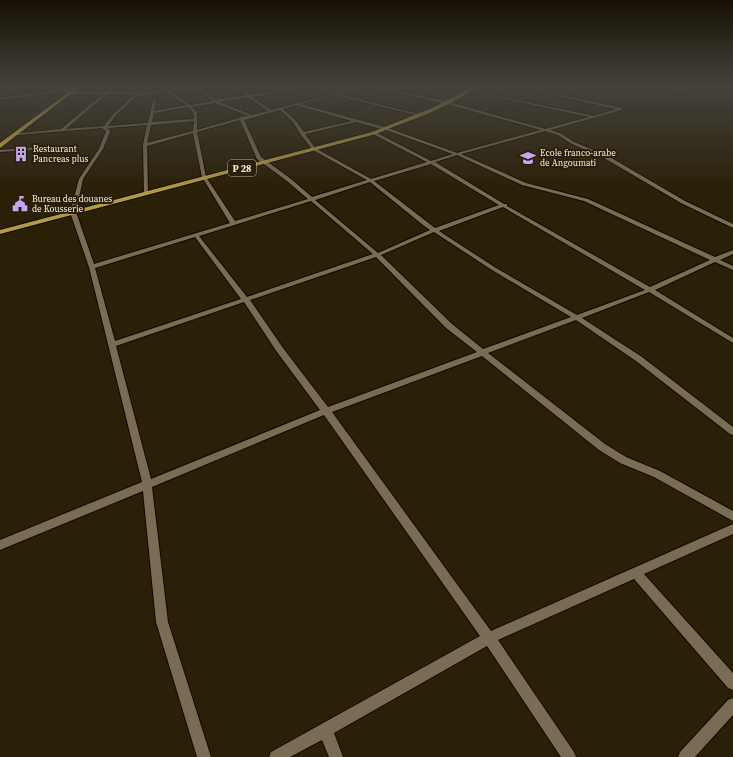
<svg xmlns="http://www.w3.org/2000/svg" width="733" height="757" viewBox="0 0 733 757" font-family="'Source Serif 4',serif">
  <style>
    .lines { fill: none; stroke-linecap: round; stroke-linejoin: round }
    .minor-casing { stroke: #130900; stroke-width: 2 }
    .major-casing { stroke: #130900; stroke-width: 2 }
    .highway-casing { stroke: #130900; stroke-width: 2 }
    .minor { fill: #796c52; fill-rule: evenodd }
    .major { fill: #b59a45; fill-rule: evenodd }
    .highway { fill: #ddb93d; fill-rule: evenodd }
    .labels { text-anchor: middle; stroke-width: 4; stroke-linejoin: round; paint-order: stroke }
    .far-poi-label { font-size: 9px; fill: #f7f0e1; stroke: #2a1f07; text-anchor: start }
    .shield { fill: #2a1f07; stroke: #bab1a0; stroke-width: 1 }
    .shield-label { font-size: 10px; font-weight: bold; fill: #f7f0e1 }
  </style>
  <rect width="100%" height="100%" fill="#2a1f07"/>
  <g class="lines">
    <defs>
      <g id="minor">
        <path d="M114,86H117L110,92H137L144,86H146L139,93L194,87V86H207V87L199,88L216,100L247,95L237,86L241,87L259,86L258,87L243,89L250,95L307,86H312L252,97L271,110L365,86V87L338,94L422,115L420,116L334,95L300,104L388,128L457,153L541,130L447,104L374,87V86L449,102L545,129L589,117L445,86H449L594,116L616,109L540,92L542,91L622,108V110L550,130L560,133L574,142L608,156L685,201L733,224V228L681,203L604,158L572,144L558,135L545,131L461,154L526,183L588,199L715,257L733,250V254L720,260L733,266V270L715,262L655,290L733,338V343L649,292L582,318L642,357L733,427V435L730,434L636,361L576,320L488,353L605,444L626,457L660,471L733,511V521L654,477L620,463L599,450L482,356L332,412L491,631L733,524V534L644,574L733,673V690L728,688L634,579L498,640L574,752L576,757H561L487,646L334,733L343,757H329L322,740L290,757H269L271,752L480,636L324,415L152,487L168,622L211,757H197L156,622L143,491L0,550V540L142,482L89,267L70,212L79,179L99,149L106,131L102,128L15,135L13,134L61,129L103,94H70L69,92H106ZM196,88L213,101L190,105L171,92ZM167,92L186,105L154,111L156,101L153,100L148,123L108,126L115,116L137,96ZM107,94H135L113,114L104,126L66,129ZM248,97L268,111L252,115L219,102ZM215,103L249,116L240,117L239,118L197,130V112L191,107ZM296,105L352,121L304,132L295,120L283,109ZM188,107L193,112L194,119L152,122L154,113ZM280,110L293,122L301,135L313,150L367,180L312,197L291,179L261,157L244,120ZM240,120L257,159L287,181L308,199L235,221L206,177L197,132ZM194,121L193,131L147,143L151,125ZM356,122L386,130L453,154L431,161L375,132H373V134L427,162L371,179L315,148L305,134ZM147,125L143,145L144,194L148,193L147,146L193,133L202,177L230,223L94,264L76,212L83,179L103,149L110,132L109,129L107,128ZM457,155L522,185L584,201L710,260L650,287L507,206V204H504L435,162ZM431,164L499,205L435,228L374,181ZM370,182L423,225L430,230L378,253L315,200ZM311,201L373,254L247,297L199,236ZM503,207L645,290L577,315L496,268L439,231ZM434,232L492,270L571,317L483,349L452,324L381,255ZM195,237L241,299L115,341L95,268ZM376,257L446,328L477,352L328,407L283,348L250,300ZM244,302L277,352L320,410L151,479L116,346Z"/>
        <path d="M590,86L605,87L611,86L605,89Z"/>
        <path d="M665,86H669L682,89L680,90Z"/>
        <path d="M76,88L75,90L0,100V98Z"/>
        <path d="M55,146L54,148L0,152V150Z"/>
        <path d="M733,698V715L695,757H678L680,752L728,700Z"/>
      </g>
      <path id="major" d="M474,86H478C449,109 409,120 376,134L0,234V230L372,132L432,108Z"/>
      <path id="highway" d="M77,86H81L0,148V143Z"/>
    </defs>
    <use href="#minor" class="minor-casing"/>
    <use href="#major" class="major-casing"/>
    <use href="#highway" class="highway-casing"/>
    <use href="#minor" class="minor"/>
    <use href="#major" class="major"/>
    <use href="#highway" class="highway"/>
  </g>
  <linearGradient id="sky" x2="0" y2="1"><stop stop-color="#171104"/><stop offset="0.45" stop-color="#44423c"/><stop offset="1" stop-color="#44423c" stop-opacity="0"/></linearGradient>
  <rect width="733" height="192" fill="url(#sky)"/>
  <defs>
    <symbol id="building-bare" viewBox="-9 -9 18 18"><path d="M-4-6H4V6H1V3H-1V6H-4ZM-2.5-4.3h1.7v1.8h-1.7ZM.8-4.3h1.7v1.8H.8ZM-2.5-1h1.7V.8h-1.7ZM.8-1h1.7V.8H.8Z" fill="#c7a6ef" stroke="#2a1f07" stroke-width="2.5" paint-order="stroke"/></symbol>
    <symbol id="school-bare" viewBox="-9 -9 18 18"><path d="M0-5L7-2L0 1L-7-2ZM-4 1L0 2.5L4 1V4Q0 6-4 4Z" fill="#c7a6ef" stroke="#2a1f07" stroke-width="2.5" paint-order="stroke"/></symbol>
    <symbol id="civic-bare" viewBox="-9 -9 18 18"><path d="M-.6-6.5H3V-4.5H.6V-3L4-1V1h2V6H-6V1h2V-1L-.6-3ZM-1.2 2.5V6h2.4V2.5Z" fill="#c7a6ef" stroke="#2a1f07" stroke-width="2.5" paint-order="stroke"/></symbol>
  </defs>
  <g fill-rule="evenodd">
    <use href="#building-bare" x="10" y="143" width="22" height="22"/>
    <use href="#school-bare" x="517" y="147" width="22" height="22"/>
    <use href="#civic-bare" x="9" y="193" width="22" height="22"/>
  </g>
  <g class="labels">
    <g class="far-poi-label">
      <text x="33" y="152">Restaurant<tspan x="33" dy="10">Pancreas plus</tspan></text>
      <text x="540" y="156">Ecole franco-arabe<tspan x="540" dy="10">de Angoumati</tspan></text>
      <text x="32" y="202">Bureau des douanes<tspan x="32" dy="10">de Kousserie</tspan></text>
    </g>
    <rect class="shield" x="228" y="160" width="28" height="16" rx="3"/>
    <g class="shield-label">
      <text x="242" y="172">P 28</text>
    </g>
  </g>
</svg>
